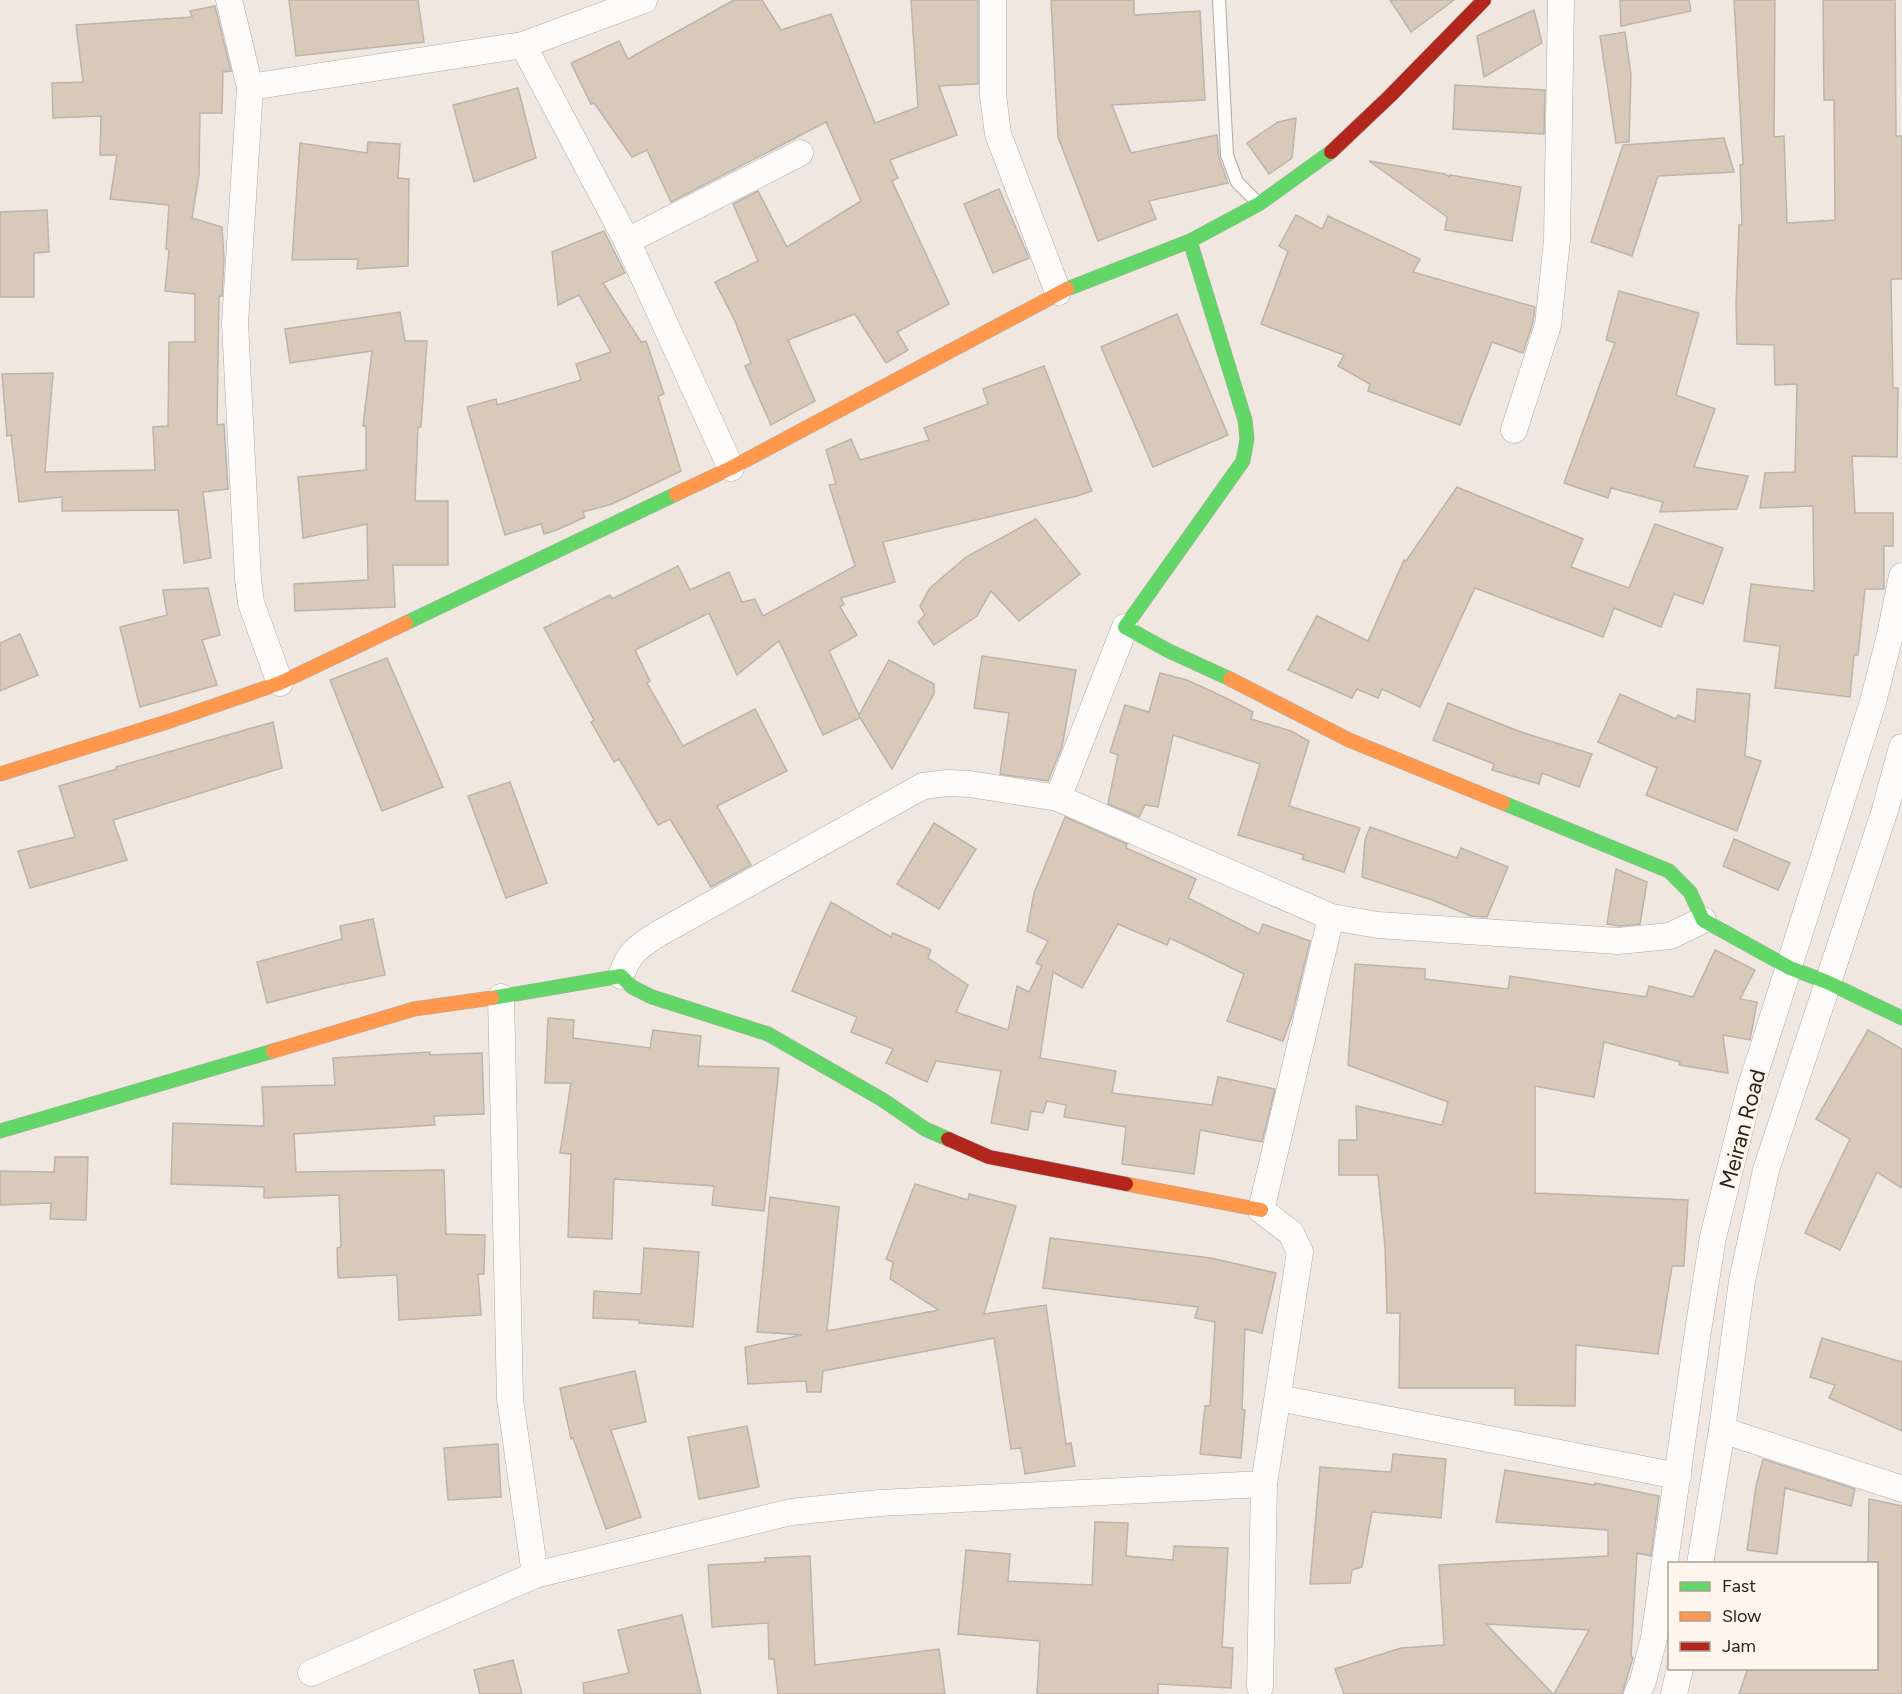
<svg xmlns="http://www.w3.org/2000/svg" width="1902" height="1694" viewBox="0 0 1902 1694" font-family="Figtree,sans-serif">
  <style>
    .building { fill: #d9c9b8; stroke: #bbb4ae; stroke-width: 1.5 }
    .lines { fill: none; stroke-linecap: round; stroke-linejoin: round }
    .lane-casing { stroke: #b1aba5; stroke-width: 14 }
    .street-casing { stroke: #b1aba5; stroke-width: 27 }
    .fast-casing { stroke: #b1aba5; stroke-width: 15 }
    .slow-casing { stroke: #b1aba5; stroke-width: 15 }
    .jam-casing { stroke: #b1aba5; stroke-width: 15 }
    .lane { stroke: #fdfcfa; stroke-width: 12 }
    .street { stroke: #fdfcfa; stroke-width: 26 }
    .fast { stroke: #63d668; stroke-width: 14 }
    .slow { stroke: #ff974d; stroke-width: 14 }
    .jam { stroke: #b3261e; stroke-width: 14 }
    .labels { text-anchor: middle; stroke-width: 6; stroke-linejoin: round; paint-order: stroke }
    .street-label { font-size: 22px; fill: #29231e; stroke: #fff5ed }
  </style>
  <rect width="100%" height="100%" fill="#f0e8e0"/>
  <g class="building">
    <path d="M289,0H418L424,42L296,56Z"/>
    <path d="M734,0H762L781,30L831,14L875,123L918,107L911,0H978V84L939,86L957,135L890,160L898,178L892,181L949,304L897,332L908,350L886,363L855,314L788,340L815,401L771,425L745,366L751,363L735,321L715,282L758,261L733,204L758,191L787,247L861,201L826,122L671,202L647,150L632,157L594,103L591,104L571,63L619,41L628,59Z"/>
    <path d="M1051,0H1134V15L1200,11L1205,100L1112,105L1131,153L1217,135L1219,158L1228,183L1149,201L1156,219L1098,241L1058,137Z"/>
    <path d="M1390,0H1454L1411,32Z"/>
    <path d="M1620,0H1689L1691,11L1621,26Z"/>
    <path d="M1734,0H1775L1774,137L1784,136L1787,223L1835,220L1834,100H1824L1823,0H1895L1896,136H1902V279H1891L1893,388H1898L1897,457L1852,456L1855,513H1893V546H1884V589H1865L1858,655H1854L1850,697L1775,688L1780,646L1744,641L1751,584L1814,591L1813,506L1760,508L1765,473L1795,472L1797,384L1775,385L1774,345L1737,344L1736,306L1739,225H1742L1740,165L1743,164Z"/>
    <path d="M215,6L231,71L223,72L222,113H200L199,175L192,218L222,227L224,259L222,296H219L217,425L224,424L228,489L203,492L211,558L184,563L178,510L62,511V497L19,502L11,435L7,436L2,374L53,373L45,472L155,470L153,427L168,426L169,342H195V294L165,291L169,250L166,249L169,205L110,199L117,155H100L101,116L53,118L52,83L83,82L76,25L192,17L190,11Z"/>
    <path d="M1534,10L1542,43L1484,77L1477,36Z"/>
    <path d="M1625,32L1631,75L1629,142L1616,143L1600,36Z"/>
    <path d="M1455,85L1545,90L1544,134L1453,129Z"/>
    <path d="M518,88L536,158L474,182L453,105Z"/>
    <path d="M1296,118L1292,158L1269,174L1247,143L1278,122Z"/>
    <path d="M1724,138L1734,172L1658,176L1632,256L1591,242L1623,145Z"/>
    <path d="M368,142L400,144L398,178L409,179L408,266L357,269L358,259L292,260L300,143L367,153Z"/>
    <path d="M1369,161L1445,174L1450,177V175L1521,187L1512,241L1445,230L1447,217Z"/>
    <path d="M999,189L1029,258L993,273L964,204Z"/>
    <path d="M47,210L49,252L34,253V297H0V212Z"/>
    <path d="M1296,215L1322,229L1328,216L1420,259L1413,272L1535,307L1533,322L1523,353L1492,342L1460,425L1368,391L1370,384L1338,366L1344,355L1261,324L1288,251L1279,246Z"/>
    <path d="M604,231L625,273L603,283L641,342L646,341L664,394L658,396L681,471L612,504L583,512L585,517L559,529L544,534L541,524L505,535L467,407L496,399L497,405L581,380L576,364L611,352L579,295L558,305L552,252Z"/>
    <path d="M1619,291L1699,313L1676,395L1715,409L1694,467L1748,476L1737,509L1660,512L1663,502L1611,488L1608,498L1564,483L1615,343L1606,340Z"/>
    <path d="M400,312L405,341H427L421,427H418L415,501H448V565H393L395,607L295,611L294,584L368,580L367,524L303,538L298,477L366,470V426H363L372,351L290,363L285,329Z"/>
    <path d="M1177,314L1228,435L1153,467L1101,347Z"/>
    <path d="M1044,366L1092,491L1077,496L883,542L895,582L841,598L844,604L840,607L857,635L829,651L859,715L889,660L934,684V694L892,769L859,716L860,718L823,735L779,641L737,675L709,613L635,650L650,681L647,683L683,746L755,709L787,771L717,806L751,865L711,887L670,819L658,825L619,759L614,762L591,722L594,720L544,628L610,595L612,599L678,566L690,590L729,572L742,602L755,599L763,616L855,566L829,485L836,484L826,450L851,439L860,460L929,440L924,428L988,404L983,389Z"/>
    <path d="M1457,487L1583,539L1571,567L1629,588L1655,524L1723,548L1703,604L1674,594L1661,627L1614,608L1603,637L1475,588L1420,707L1382,689L1378,698L1357,689L1352,698L1288,670L1317,616L1368,641L1404,560L1406,561Z"/>
    <path d="M1036,519L1080,574L1019,621L991,591L977,616L934,645L918,622L925,615L920,606L930,588L966,557Z"/>
    <path d="M208,588L220,635L202,640L217,685L140,707L120,627L167,615L163,590Z"/>
    <path d="M20,634L38,675L0,691V643Z"/>
    <path d="M982,656L1076,670L1062,747L1048,781L1000,774L1009,713L974,708Z"/>
    <path d="M387,658L443,787L382,811L330,680Z"/>
    <path d="M1160,673L1187,680L1226,698L1253,712L1251,719L1291,731L1309,741L1289,806L1360,828L1344,872L1302,859L1304,855L1238,835L1260,764L1173,735L1158,807L1145,805L1139,817L1108,804L1118,755L1110,752L1125,705L1149,712Z"/>
    <path d="M1697,689L1750,694L1745,756L1761,761L1737,831L1646,795L1657,768L1598,742L1620,694L1676,719L1678,715L1695,722Z"/>
    <path d="M1448,703L1521,732L1592,754L1579,787L1542,773L1539,784L1492,770L1494,764L1433,740Z"/>
    <path d="M273,722L282,768L113,820L127,860L30,888L18,851L75,837L59,786L117,769L116,767Z"/>
    <path d="M510,782L547,883L506,898L468,796Z"/>
    <path d="M1065,817L1127,844L1126,848L1196,879L1188,898L1259,934L1263,924L1310,941L1292,1016L1283,1041L1227,1021L1244,974L1170,938L1167,945L1118,924L1082,988L1053,972L1040,1058L1116,1071L1112,1093L1212,1105L1218,1077L1275,1089L1262,1142L1200,1130L1194,1174L1122,1164L1126,1127L1064,1117L1066,1105L1047,1101L1043,1113L1031,1111L1028,1130L991,1123L1001,1071L936,1061L927,1082L886,1063L893,1049L851,1032L857,1017L792,991L815,936L831,902L891,937L893,933L931,950L928,958L968,985L956,1012L1008,1030L1017,986L1029,992L1042,966L1036,963L1048,941L1027,931L1034,893Z"/>
    <path d="M934,823L976,849L939,909L897,884Z"/>
    <path d="M1370,827L1457,858L1461,848L1508,867L1487,917L1471,916L1432,900L1362,877L1365,840Z"/>
    <path d="M1734,839L1790,863L1778,890L1723,866Z"/>
    <path d="M1616,869L1647,882L1640,924L1620,926L1607,924Z"/>
    <path d="M373,919L385,975L329,987L267,1003L257,962L342,939L340,926Z"/>
    <path d="M1715,950L1755,970L1740,999L1757,1002L1750,1040L1723,1035L1728,1073L1679,1065L1680,1062L1604,1042L1594,1097L1535,1086V1193L1688,1200L1684,1266H1672L1658,1354L1576,1345L1575,1406L1515,1405V1388H1399L1400,1313H1387L1385,1247L1378,1175H1339V1140H1357L1356,1106L1442,1125L1448,1102L1348,1065L1355,964L1425,969V979L1508,989L1510,976L1646,997L1649,986L1693,997Z"/>
    <path d="M548,1018L574,1020L573,1038L650,1048L653,1030L701,1036L698,1066L779,1068L764,1211L712,1205L714,1186L614,1179L612,1239L568,1237L571,1154L560,1153L571,1083H545Z"/>
    <path d="M1868,1030L1902,1049V1188L1877,1172L1840,1250L1805,1233L1850,1139L1816,1119Z"/>
    <path d="M430,1052V1055L482,1053L484,1114L434,1116L435,1125L294,1134L296,1172L444,1170L446,1234L485,1235L484,1274H478L481,1315L399,1320L397,1275L338,1278L337,1248L341,1247L339,1195L264,1198V1187L171,1184L173,1123L264,1126L262,1087L335,1085L333,1058Z"/>
    <path d="M55,1157H88L86,1220L50,1219L51,1203L0,1205V1171L54,1172Z"/>
    <path d="M915,1184L968,1200L969,1194L1016,1206L984,1314L1046,1305L1066,1444L1071,1443L1075,1466L1025,1474L1021,1448L1011,1449L994,1338L823,1371L821,1392H807L806,1381L748,1384L745,1347L802,1335L757,1332L770,1197L839,1207L827,1331L939,1310L890,1279L893,1262L886,1259Z"/>
    <path d="M1050,1238L1211,1258L1276,1273L1262,1333L1245,1329L1242,1409L1245,1410L1241,1458L1200,1454L1205,1406H1210L1215,1322L1195,1318L1198,1307L1043,1288Z"/>
    <path d="M644,1248L699,1252L693,1327L639,1323V1320L593,1318L594,1291L641,1294Z"/>
    <path d="M1822,1338L1902,1362V1431L1829,1398L1835,1385L1810,1377Z"/>
    <path d="M635,1371L646,1422L611,1430L641,1517L606,1529L573,1438L571,1439L560,1388Z"/>
    <path d="M747,1426L759,1487L699,1499L688,1437Z"/>
    <path d="M498,1444L501,1497L448,1500L444,1448Z"/>
    <path d="M1393,1454L1446,1459L1441,1518L1372,1512L1362,1567L1352,1570L1350,1583L1310,1584L1320,1467L1391,1472Z"/>
    <path d="M1763,1459L1855,1489L1851,1506L1785,1488L1777,1554L1747,1550L1756,1486Z"/>
    <path d="M1505,1470L1595,1485V1483L1659,1496L1651,1556L1637,1553L1631,1656L1633,1658L1622,1694H1554L1589,1630L1486,1624L1553,1694H1344L1335,1669L1401,1648L1444,1645L1439,1565L1608,1556V1530L1496,1522Z"/>
    <path d="M1869,1499L1902,1506V1694H1739L1748,1668H1876V1563H1868Z"/>
    <path d="M1095,1522L1128,1523L1126,1556L1173,1560L1174,1546L1228,1548L1222,1647L1233,1648L1231,1688L1158,1684V1694H1037L1040,1641L958,1634L966,1550L1010,1554L1008,1581L1092,1585Z"/>
    <path d="M810,1556L815,1665L939,1649L945,1694H778L774,1659H769L768,1623L712,1627L708,1565L765,1562V1558Z"/>
    <path d="M682,1615L701,1694H584L583,1683L629,1673L618,1630Z"/>
    <path d="M513,1660L522,1694H480L474,1670Z"/>
  </g>
  <g class="lines">
    <defs>
      <path id="lane" d="M1219,0L1227,155L1237,182L1258,203"/>
      <g id="street">
        <path d="M229,0L250,87L235,323L248,579L251,603L280,683"/>
        <path d="M993,0V95L998,134L1058,292"/>
        <path d="M523,45L627,241L731,468"/>
        <path d="M250,87L523,45L644,0"/>
        <path d="M627,241L800,153"/>
        <path d="M1514,430L1548,325L1557,240L1561,0"/>
        <path d="M1058,798L1125,627"/>
        <path d="M621,976C629,952 638,947 658,934L923,786L947,783L970,784L1058,798L1331,917L1378,925L1618,941L1670,936L1703,920"/>
        <path d="M501,997L510,1399L535,1575"/>
        <path d="M1278,1398L1678,1476"/>
        <path d="M1722,1430L1902,1489"/>
        <path d="M1700,1564L1722,1430L1742,1281L1766,1170L1885,810L1902,747"/>
        <path d="M311,1673L535,1575L791,1512L880,1503L1264,1484"/>
        <path d="M1260,1687L1264,1484L1300,1252L1291,1233L1261,1210L1331,917"/>
        <path d="M1637,1694L1643,1681L1654,1638L1698,1331L1713,1237L1750,1089L1873,702L1890,635L1902,576"/>
        <path d="M1674,1694L1680,1668"/>
      </g>
      <g id="fast">
        <path d="M1190,241L1245,420L1247,439L1243,461L1125,627L1169,651L1230,679"/>
        <path d="M1067,289L1190,241L1259,204L1331,152"/>
        <path d="M406,623L676,494"/>
        <path d="M1503,803L1669,871L1690,892L1703,920L1790,968L1827,982L1902,1018"/>
        <path d="M492,998L621,976L632,987L652,997L768,1034L883,1100L925,1129L948,1139"/>
        <path d="M0,1131L273,1051"/>
      </g>
      <g id="slow">
        <path d="M676,494L731,468L1067,289"/>
        <path d="M1230,679L1349,740L1503,803"/>
        <path d="M0,774L170,721L280,683L406,623"/>
        <path d="M273,1051L414,1009L492,998"/>
        <path d="M1126,1184L1261,1210"/>
      </g>
      <g id="jam">
        <path d="M1331,152L1390,96L1484,0"/>
        <path d="M948,1139L989,1157L1126,1184"/>
      </g>
    </defs>
    <use href="#lane" class="lane-casing"/>
    <use href="#street" class="street-casing"/>
    <use href="#fast" class="fast-casing"/>
    <use href="#slow" class="slow-casing"/>
    <use href="#jam" class="jam-casing"/>
    <use href="#lane" class="lane"/>
    <use href="#street" class="street"/>
    <use href="#fast" class="fast"/>
    <use href="#slow" class="slow"/>
    <use href="#jam" class="jam"/>
  </g>
  <g class="labels">
    <g class="street-label">
      <text transform="translate(1742 1129) rotate(-75)" y="8">Meiran Road</text>
    </g>
  </g>
  <rect x="1668" y="1562" width="210" height="108" fill="#fff5ed" stroke="#a9a19a" stroke-width="1.5"/>
  <rect x="1680" y="1582" width="30" height="9" fill="#63d668" stroke="#a9a19a" stroke-width="1.5"/>
  <text x="1722" y="1592" font-size="18" fill="#29231e">Fast</text>
  <rect x="1680" y="1612" width="30" height="9" fill="#ff974d" stroke="#a9a19a" stroke-width="1.5"/>
  <text x="1722" y="1622" font-size="18" fill="#29231e">Slow</text>
  <rect x="1680" y="1642" width="30" height="9" fill="#b3261e" stroke="#a9a19a" stroke-width="1.5"/>
  <text x="1722" y="1652" font-size="18" fill="#29231e">Jam</text>
</svg>
